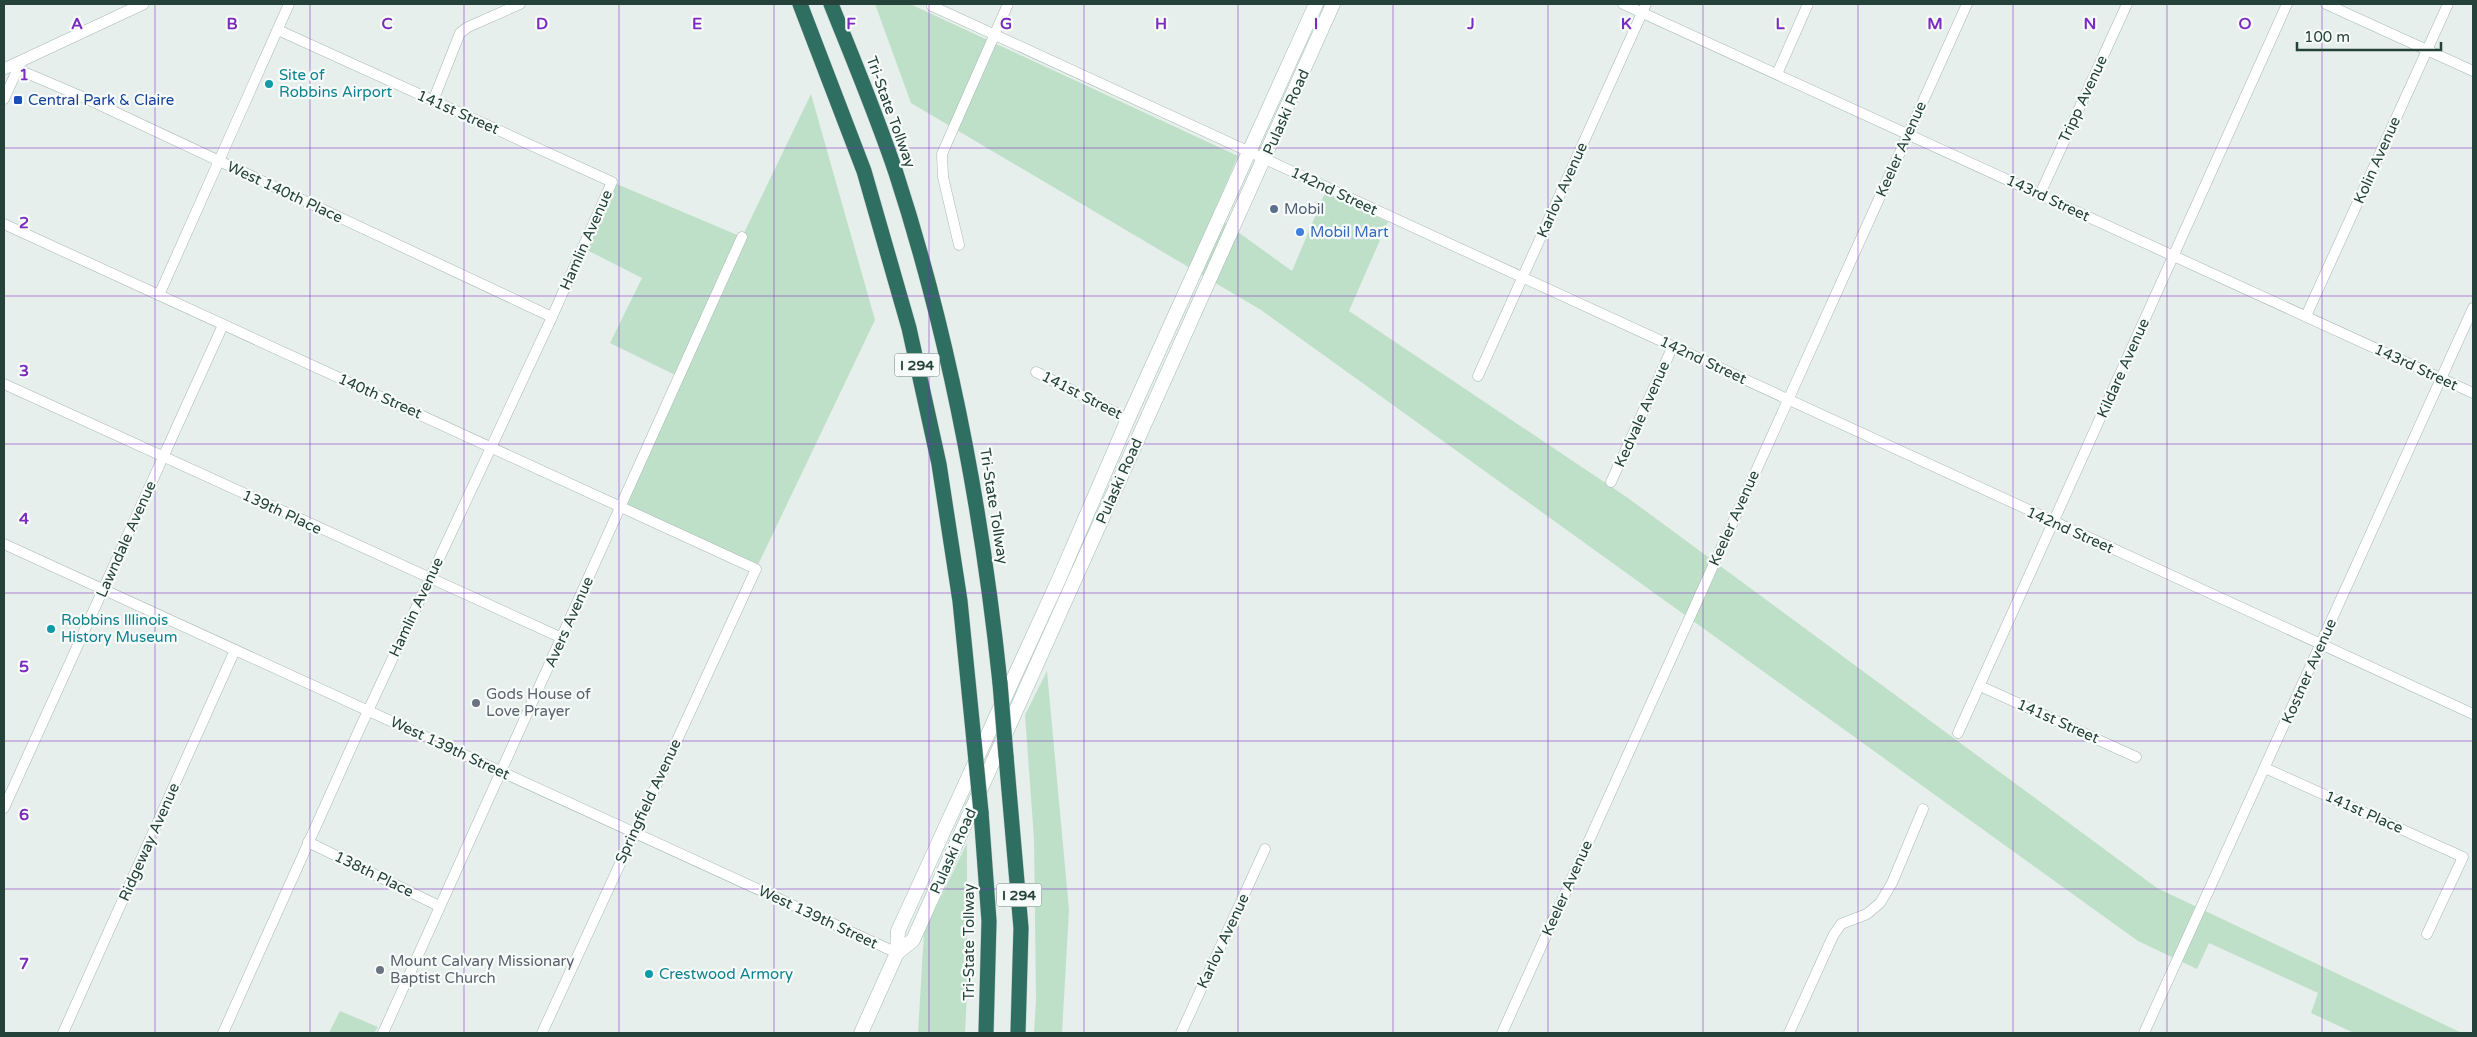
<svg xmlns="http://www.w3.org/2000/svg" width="2477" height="1037" viewBox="0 0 2477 1037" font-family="'Varela Round',sans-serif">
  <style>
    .green { fill: #bfe0c8 }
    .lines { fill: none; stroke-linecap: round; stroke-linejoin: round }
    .minor-casing { stroke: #a8b8b2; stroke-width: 11 }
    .tertiary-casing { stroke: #a8b8b2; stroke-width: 12 }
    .secondary-casing { stroke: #a4bbb3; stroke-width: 15 }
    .motorway-casing { stroke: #c2cac8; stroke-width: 16 }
    .minor { stroke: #fff; stroke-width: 10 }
    .tertiary { stroke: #fff; stroke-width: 11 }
    .secondary { stroke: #fff; stroke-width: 14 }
    .motorway { stroke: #2f6f62; stroke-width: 15 }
    .motorway-bridge-casing { stroke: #c2cac8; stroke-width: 16; stroke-linecap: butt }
    .motorway-bridge { stroke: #2f6f62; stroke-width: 15 }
    .grid { fill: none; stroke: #7b2cbf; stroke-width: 1; stroke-opacity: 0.55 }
    .culture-dot { fill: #0f9aa8; stroke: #f7fbf9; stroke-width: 2 }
    .transit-dot { fill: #1a4fb4; stroke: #f7fbf9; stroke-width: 2 }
    .service-dot { fill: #5c6f8a; stroke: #f7fbf9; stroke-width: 2 }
    .shop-dot { fill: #3f7fe0; stroke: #f7fbf9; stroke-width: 2 }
    .worship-dot { fill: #6b7280; stroke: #f7fbf9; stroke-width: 2 }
    .labels { text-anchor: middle; stroke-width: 4.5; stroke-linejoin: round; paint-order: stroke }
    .shield { fill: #f7fbf9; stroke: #637a73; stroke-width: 1 }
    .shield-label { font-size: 14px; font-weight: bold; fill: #24423a }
    .culture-label { font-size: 15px; fill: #0d838f; stroke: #f7fbf9; text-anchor: start }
    .street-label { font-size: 15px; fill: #24423a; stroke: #f7fbf9 }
    .transit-label { font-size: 15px; fill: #164399; stroke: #f7fbf9; text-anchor: start }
    .service-label { font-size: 15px; fill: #4e5e75; stroke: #f7fbf9; text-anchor: start }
    .shop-label { font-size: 15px; fill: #366cbe; stroke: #f7fbf9; text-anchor: start }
    .worship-label { font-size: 15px; fill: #5b616d; stroke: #f7fbf9; text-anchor: start }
    .grid-label { font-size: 16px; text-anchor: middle; font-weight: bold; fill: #7b2cbf; stroke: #f7fbf9; stroke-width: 4.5; stroke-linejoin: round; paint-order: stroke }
  </style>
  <rect width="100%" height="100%" fill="#e6efeb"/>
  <g class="green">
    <path d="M875,4H910L1238,156L1213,214L1292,271L1325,193L1388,222L1349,311L1628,498L2157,888L2462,1033H2354L2311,1013L2318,993L2209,943L2197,969L2138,941L1261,310L911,103Z"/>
    <path d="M811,94L875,320L756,569L620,507L679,377L610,343L642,278L583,248L612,182L742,237Z"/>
    <path d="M1047,671L1069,910L1062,1033H1034L1036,1000L1034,839L1025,715Z"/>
    <path d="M967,843V993L965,1033H918L924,932Z"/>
    <path d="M340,1011L378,1027L374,1033H329Z"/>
  </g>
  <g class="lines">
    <defs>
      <g id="minor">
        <path d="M1623,4L2473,393"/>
        <path d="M2326,4L2473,71"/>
        <path d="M932,6L2473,714"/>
        <path d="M17,69L85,98L552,317"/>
        <path d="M1777,74L1808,4"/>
        <path d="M4,99L20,64"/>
        <path d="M433,101L460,33L468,27L520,4"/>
        <path d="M2040,194L2127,4"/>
        <path d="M4,224L756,569L542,1033"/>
        <path d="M959,245L943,177L942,154L1008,4"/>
        <path d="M159,295L289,4"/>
        <path d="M2306,316L2448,4"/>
        <path d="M1036,372L1128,419"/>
        <path d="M1478,376L1646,4"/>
        <path d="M4,384L562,638"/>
        <path d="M1611,482L1673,346"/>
        <path d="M4,544L897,953"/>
        <path d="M1980,686L2136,757"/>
        <path d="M1958,733L2287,4"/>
        <path d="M2265,768L2463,857L2427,934"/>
        <path d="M4,808L223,325"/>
        <path d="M308,842L439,906"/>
        <path d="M63,1033L235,650"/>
        <path d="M223,1033L360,728L552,317L612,182L278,30"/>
        <path d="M383,1033L742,237"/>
        <path d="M1181,1033L1265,849"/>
        <path d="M1502,1033L1967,4"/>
        <path d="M1789,1033L1833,936L1841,924L1867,914L1880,903L1892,883L1923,809"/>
        <path d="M2144,1033L2473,308"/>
      </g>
      <path id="tertiary" d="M4,69L143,4"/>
      <g id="secondary">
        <path d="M897,953L913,940L1333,4"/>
        <path d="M861,1033L897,953L898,931L1059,579L1128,419L1316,4"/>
      </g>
      <g id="motorway">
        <path d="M800,4L864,171L909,328L939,464L960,601L974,741"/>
        <path d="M831,4C853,59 877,116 896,173C950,339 982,510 1000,683"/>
        <path d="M1006,756L1021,928L1018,1033"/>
        <path d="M981,812L989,921L986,1033"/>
      </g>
    </defs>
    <use href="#minor" class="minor-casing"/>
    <use href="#tertiary" class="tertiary-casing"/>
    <use href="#secondary" class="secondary-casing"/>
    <use href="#motorway" class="motorway-casing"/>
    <use href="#minor" class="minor"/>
    <use href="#tertiary" class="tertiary"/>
    <use href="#secondary" class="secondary"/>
    <use href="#motorway" class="motorway"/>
    <defs>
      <g id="motorway-bridge">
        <path d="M1000,683L1006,756"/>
        <path d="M974,741L981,812"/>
      </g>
    </defs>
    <use href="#motorway-bridge" class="motorway-bridge-casing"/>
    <use href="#motorway-bridge" class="motorway-bridge"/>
  </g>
  <path class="grid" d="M155,4V1033M310,4V1033M464,4V1033M619,4V1033M774,4V1033M929,4V1033M1084,4V1033M1238,4V1033M1393,4V1033M1548,4V1033M1703,4V1033M1858,4V1033M2013,4V1033M2167,4V1033M2322,4V1033M4,148H2473M4,296H2473M4,444H2473M4,593H2473M4,741H2473M4,889H2473"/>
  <g class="culture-dot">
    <circle cx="269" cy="84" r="5"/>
    <circle cx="51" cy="629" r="5"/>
    <circle cx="649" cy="974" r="5"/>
  </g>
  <rect class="transit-dot" x="13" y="95" width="10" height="10" rx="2.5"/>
  <circle class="service-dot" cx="1274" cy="209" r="5"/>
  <circle class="shop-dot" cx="1300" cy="232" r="5"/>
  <g class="worship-dot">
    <circle cx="476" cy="703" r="5"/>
    <circle cx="380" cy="970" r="5"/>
  </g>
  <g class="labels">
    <g class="shield">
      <rect x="894.5" y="353.5" width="45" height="23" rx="4"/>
      <rect x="996.5" y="883.5" width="45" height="23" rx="4"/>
    </g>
    <g class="shield-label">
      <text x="917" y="370">I 294</text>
      <text x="1019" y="900">I 294</text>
    </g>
    <g class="culture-label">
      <text x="279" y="80">Site of<tspan x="279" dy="17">Robbins Airport</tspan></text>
      <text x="61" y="625">Robbins Illinois<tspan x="61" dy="17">History Museum</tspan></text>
      <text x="659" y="979">Crestwood Armory</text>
    </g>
    <g class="street-label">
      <text transform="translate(2083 99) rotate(-65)" y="5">Tripp Avenue</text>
      <text transform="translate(458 112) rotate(24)" y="5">141st Street</text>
      <text transform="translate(891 112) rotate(70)" y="5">Tri-State Tollway</text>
      <text transform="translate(1286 112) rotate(-66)" y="5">Pulaski Road</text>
      <text transform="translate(1901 149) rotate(-66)" y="5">Keeler Avenue</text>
      <text transform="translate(2377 160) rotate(-66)" y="5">Kolin Avenue</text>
      <text transform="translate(1562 190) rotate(-66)" y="5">Karlov Avenue</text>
      <text transform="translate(1334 191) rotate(25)" y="5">142nd Street</text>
      <text transform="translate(285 192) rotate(25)" y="5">West 140th Place</text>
      <text transform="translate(2048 198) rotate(25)" y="5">143rd Street</text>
      <text transform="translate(586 240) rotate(-66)" y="5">Hamlin Avenue</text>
      <text transform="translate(1703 360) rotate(25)" y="5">142nd Street</text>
      <text transform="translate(2416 367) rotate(25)" y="5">143rd Street</text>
      <text transform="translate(2123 368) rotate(-66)" y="5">Kildare Avenue</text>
      <text transform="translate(1082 395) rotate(27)" y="5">141st Street</text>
      <text transform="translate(380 396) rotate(24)" y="5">140th Street</text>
      <text transform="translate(1642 414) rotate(-66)" y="5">Kedvale Avenue</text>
      <text transform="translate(1119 481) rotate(-66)" y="5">Pulaski Road</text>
      <text transform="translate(994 506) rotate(81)" y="5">Tri-State Tollway</text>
      <text transform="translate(282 512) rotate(25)" y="5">139th Place</text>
      <text transform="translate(1734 518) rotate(-66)" y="5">Keeler Avenue</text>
      <text transform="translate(2070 530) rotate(24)" y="5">142nd Street</text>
      <text transform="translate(126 539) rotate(-66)" y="5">Lawndale Avenue</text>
      <text transform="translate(416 607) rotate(-65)" y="5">Hamlin Avenue</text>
      <text transform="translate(569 622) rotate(-66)" y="5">Avers Avenue</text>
      <text transform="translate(2309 671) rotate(-66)" y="5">Kostner Avenue</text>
      <text transform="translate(2058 721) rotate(24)" y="5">141st Street</text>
      <text transform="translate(450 748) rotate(25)" y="5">West 139th Street</text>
      <text transform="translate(648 801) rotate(-65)" y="5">Springfield Avenue</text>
      <text transform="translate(2364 812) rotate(24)" y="5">141st Place</text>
      <text transform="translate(149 842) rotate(-66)" y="5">Ridgeway Avenue</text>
      <text transform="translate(953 851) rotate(-66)" y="5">Pulaski Road</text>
      <text transform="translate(374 874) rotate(26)" y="5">138th Place</text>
      <text transform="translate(1567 888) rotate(-66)" y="5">Keeler Avenue</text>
      <text transform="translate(818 917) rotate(25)" y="5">West 139th Street</text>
      <text transform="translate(1223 941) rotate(-65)" y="5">Karlov Avenue</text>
      <text transform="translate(969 942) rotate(-90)" y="5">Tri-State Tollway</text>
    </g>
    <g class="transit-label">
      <text x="28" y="105">Central Park &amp; Claire</text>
    </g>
    <g class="service-label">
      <text x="1284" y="214">Mobil</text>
    </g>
    <g class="shop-label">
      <text x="1310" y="237">Mobil Mart</text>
    </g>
    <g class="worship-label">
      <text x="486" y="699">Gods House of<tspan x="486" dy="17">Love Prayer</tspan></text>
      <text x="390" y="966">Mount Calvary Missionary<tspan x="390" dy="17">Baptist Church</tspan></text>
    </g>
  </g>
  <g class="grid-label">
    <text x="77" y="29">A</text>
    <text x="232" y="29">B</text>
    <text x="387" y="29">C</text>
    <text x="542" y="29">D</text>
    <text x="697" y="29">E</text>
    <text x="851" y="29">F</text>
    <text x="1006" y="29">G</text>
    <text x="1161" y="29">H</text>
    <text x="1316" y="29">I</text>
    <text x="1471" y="29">J</text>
    <text x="1626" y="29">K</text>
    <text x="1780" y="29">L</text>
    <text x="1935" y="29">M</text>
    <text x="2090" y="29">N</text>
    <text x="2245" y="29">O</text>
    <text x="24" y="80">1</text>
    <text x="24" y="228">2</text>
    <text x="24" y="376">3</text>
    <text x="24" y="524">4</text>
    <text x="24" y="672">5</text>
    <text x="24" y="820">6</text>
    <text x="24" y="969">7</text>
  </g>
  <rect width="2477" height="1037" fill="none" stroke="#24423a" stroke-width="10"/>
  <path d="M2297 42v8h144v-8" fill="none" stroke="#24423a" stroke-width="2.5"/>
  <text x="2304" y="42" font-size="15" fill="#24423a" stroke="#f7fbf9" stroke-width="4" paint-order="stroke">100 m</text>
</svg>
